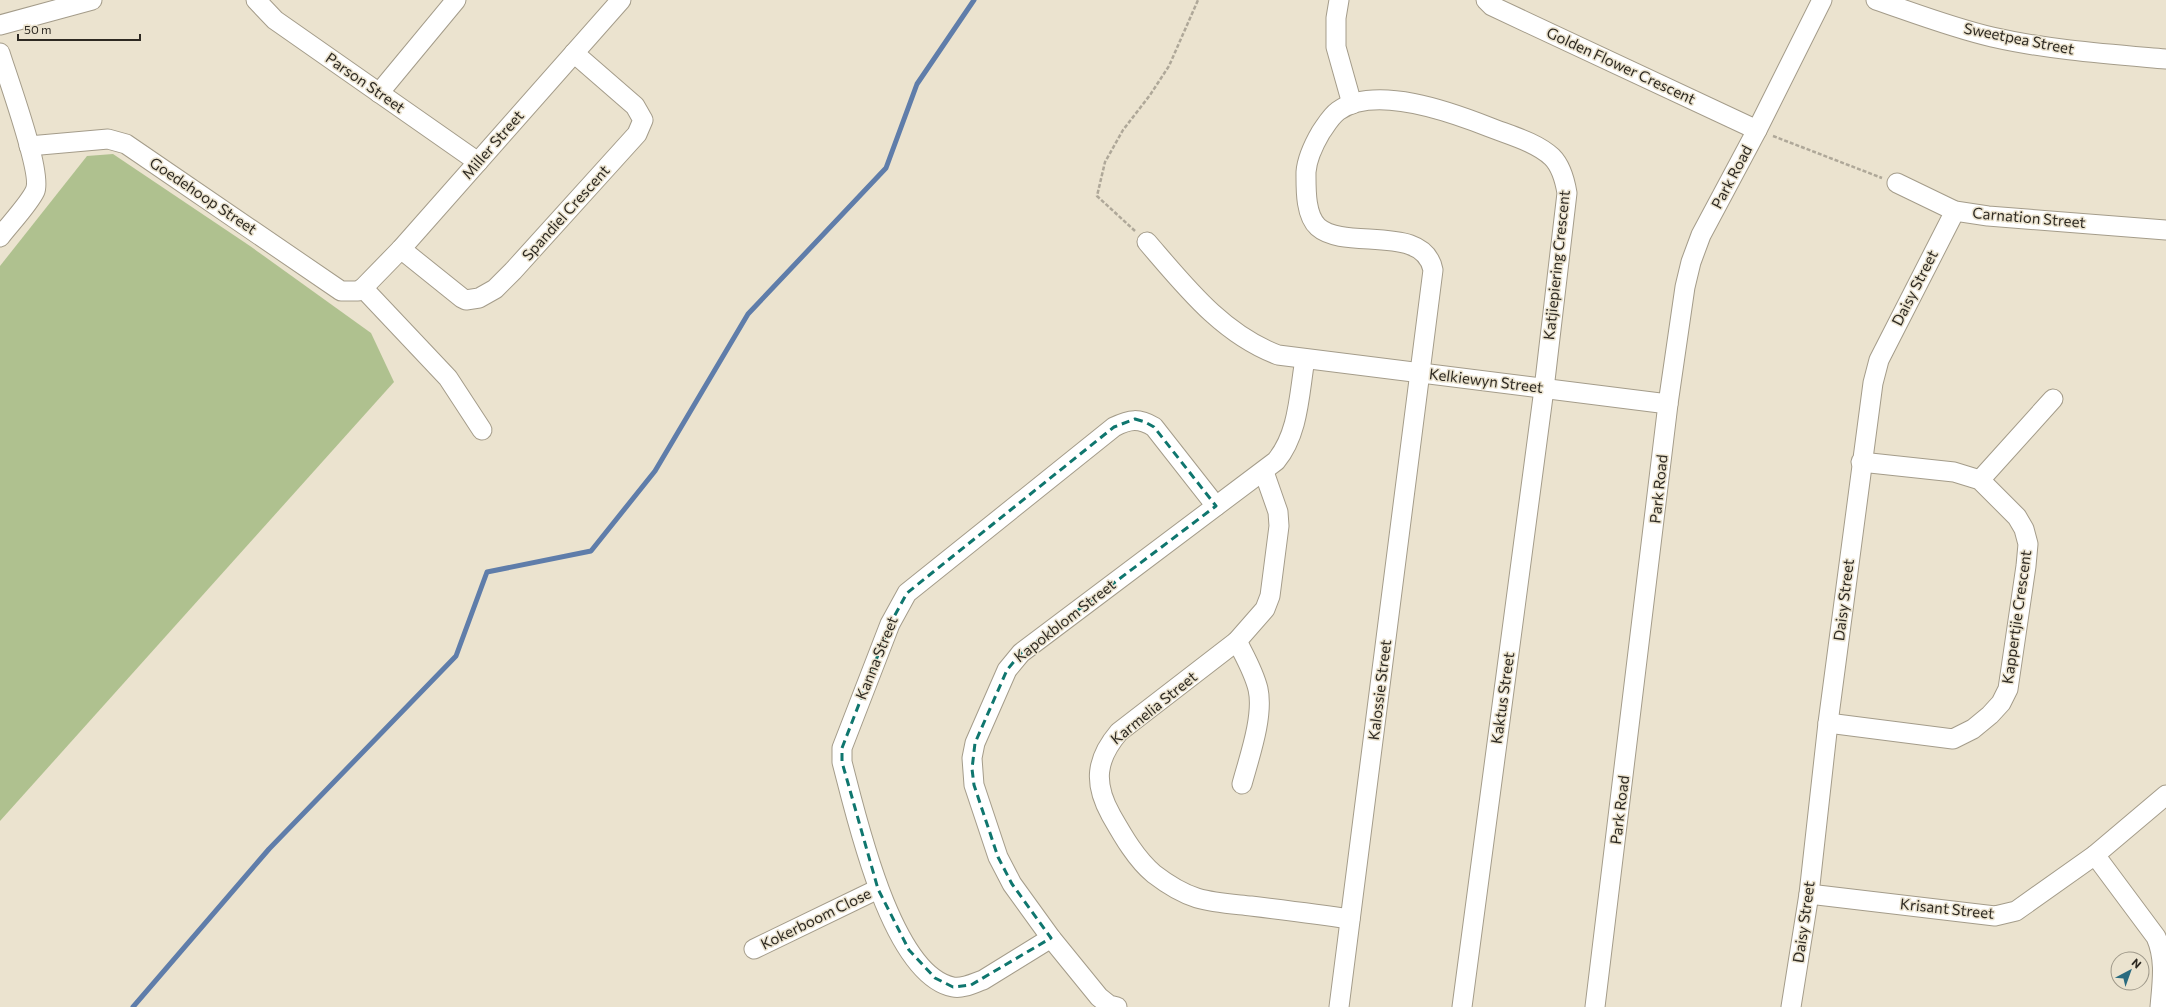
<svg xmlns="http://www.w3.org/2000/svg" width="2166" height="1007" viewBox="0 0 2166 1007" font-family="Commissioner,sans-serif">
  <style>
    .green { fill: #afc18f }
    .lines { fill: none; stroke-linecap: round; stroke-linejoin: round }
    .stream { stroke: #5f7daa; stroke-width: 5 }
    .minor-casing { stroke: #a49c8a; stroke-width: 21 }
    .path { stroke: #afa899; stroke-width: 2.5; stroke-dasharray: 4 2; stroke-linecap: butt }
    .minor { stroke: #fff; stroke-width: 19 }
    .marked { fill: none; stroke: #0f766e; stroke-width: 3; stroke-dasharray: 8 5; stroke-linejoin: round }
    .labels { text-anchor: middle; stroke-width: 3; stroke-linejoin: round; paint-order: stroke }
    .street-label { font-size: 15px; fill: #2d2922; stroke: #ebe3cf }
  </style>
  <rect width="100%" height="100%" fill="#ebe3cf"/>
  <path class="green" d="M113,154L250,246L371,333L394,382L0,821V266L87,156Z"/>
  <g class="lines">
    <path class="stream" d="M133,1007L269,849L456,656L487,572L591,551L655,471L748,314L886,168L917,84L974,0"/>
    <defs>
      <g id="minor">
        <path d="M256,0L275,20L478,162"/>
        <path d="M1339,0L1336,18V47L1352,104"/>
        <path d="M1486,0L1492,6L1757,130"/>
        <path d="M1876,0C1914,13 1953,28 1992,37C2049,50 2108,54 2166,59"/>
        <path d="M0,25L92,0"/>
        <path d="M0,53C7,76 43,174 35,191C29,204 9,225 0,237"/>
        <path d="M379,93L456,0"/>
        <path d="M29,146L108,139L126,144L341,291H358L363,288L401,249L621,0"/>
        <path d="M1897,183L1955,211L1988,216L2166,230"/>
        <path d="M1147,242C1185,286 1222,334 1278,355L1668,404"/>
        <path d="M401,249L462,298L466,300L479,298L495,289L513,271L637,134L643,120L635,106L574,53"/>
        <path d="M363,288L448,378L482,430"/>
        <path d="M1264,472L1278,512L1279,526L1270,596L1265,609L1237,641L1119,732C1096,759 1093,783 1111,815C1123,836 1136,859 1154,874C1167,884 1181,893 1197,898C1214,903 1233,904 1251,906C1284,910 1317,914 1350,919"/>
        <path d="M1980,480L2053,399"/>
        <path d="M1237,641C1245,657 1254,672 1258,689C1264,716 1249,758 1242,784"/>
        <path d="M1828,723L1953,739L1973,729L1990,715L2001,703L2008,689L2026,566L2028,544L2024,529L2017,517L1980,480L1954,472L1861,462"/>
        <path d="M2095,855L2156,937C2166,960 2162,983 2160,1007"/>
        <path d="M1809,894L1995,916L2016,911L2095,855L2166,795"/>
        <path d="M1051,938L983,980C974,983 963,989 953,987C891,975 856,815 842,762V748L890,624L907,593L1114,427C1130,419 1139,418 1154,427L1216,506"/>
        <path d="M754,949L878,889"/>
        <path d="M1117,1007L1109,1005L1099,997L1051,938L1012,884L998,857L974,785L972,758L975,743L1007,670L1021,653L1276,461C1299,433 1299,394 1305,359"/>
        <path d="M1339,1007L1433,270C1424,223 1345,251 1318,227C1305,215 1306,188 1306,172C1307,158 1314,144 1321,132C1326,125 1331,116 1338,111C1375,84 1451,112 1489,127C1509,135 1536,142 1552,157C1561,166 1565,181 1567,193L1544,389L1462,1007"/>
        <path d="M1595,1007L1668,404L1685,287L1691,262L1701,235L1757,130L1822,0"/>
        <path d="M1791,1007L1809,894L1828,723L1873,383L1879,360L1955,211"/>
      </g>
    </defs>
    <use href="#minor" class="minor-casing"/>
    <g class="path">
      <path d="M1773,136L1882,178"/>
      <path d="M1135,231L1097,196L1105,162L1123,130L1150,95L1169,66L1198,0"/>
    </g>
    <use href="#minor" class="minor"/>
  </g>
  <path class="marked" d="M1135,419L1145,422L1154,427L1216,506L1021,653L1007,670L975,743L972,769L974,785L998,857L1012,884L1051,938L971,985L953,987L935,978L909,950L878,889L842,762V748L890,624L907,593L1114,427Z"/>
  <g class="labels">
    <g class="street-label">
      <text transform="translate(2019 39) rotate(11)" y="5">Sweetpea Street</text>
      <text transform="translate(1621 66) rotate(25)" y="5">Golden Flower Crescent</text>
      <text transform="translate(365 83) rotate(35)" y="5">Parson Street</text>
      <text transform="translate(493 145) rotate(-49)" y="5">Miller Street</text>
      <text transform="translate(1732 177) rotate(-62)" y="5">Park Road</text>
      <text transform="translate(203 196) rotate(34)" y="5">Goedehoop Street</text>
      <text transform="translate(566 213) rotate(-48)" y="5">Spandiel Crescent</text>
      <text transform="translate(2029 218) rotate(5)" y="5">Carnation Street</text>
      <text transform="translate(1557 265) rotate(-84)" y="5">Katjiepiering Crescent</text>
      <text transform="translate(1915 288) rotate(-63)" y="5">Daisy Street</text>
      <text transform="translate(1486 381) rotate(7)" y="5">Kelkiewyn Street</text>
      <text transform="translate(1659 489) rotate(-84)" y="5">Park Road</text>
      <text transform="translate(1844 600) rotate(-83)" y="5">Daisy Street</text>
      <text transform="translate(2017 617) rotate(-82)" y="5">Kappertjie Crescent</text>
      <text transform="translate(1065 621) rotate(-38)" y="5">Kapokblom Street</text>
      <text transform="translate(877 658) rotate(-68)" y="5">Kanna Street</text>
      <text transform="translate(1380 690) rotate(-83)" y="5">Kalossie Street</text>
      <text transform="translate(1503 698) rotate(-82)" y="5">Kaktus Street</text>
      <text transform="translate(1154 708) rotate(-39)" y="5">Karmelia Street</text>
      <text transform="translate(1620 810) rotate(-83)" y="5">Park Road</text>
      <text transform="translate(1947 909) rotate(6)" y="5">Krisant Street</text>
      <text transform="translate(816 919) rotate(-26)" y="5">Kokerboom Close</text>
      <text transform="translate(1804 922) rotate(-82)" y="5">Daisy Street</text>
    </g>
  </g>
  <g transform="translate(2130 971) rotate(41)"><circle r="19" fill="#ebe3cf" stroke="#9f998a"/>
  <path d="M0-3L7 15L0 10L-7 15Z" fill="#2a6b7f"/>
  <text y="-6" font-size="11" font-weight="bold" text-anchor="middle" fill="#2d2922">N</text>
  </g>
  <path d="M18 34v6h122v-6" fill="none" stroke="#2d2922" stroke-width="2"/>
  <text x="24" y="34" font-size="12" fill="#2d2922" stroke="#ebe3cf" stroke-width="3" paint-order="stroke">50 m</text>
</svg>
